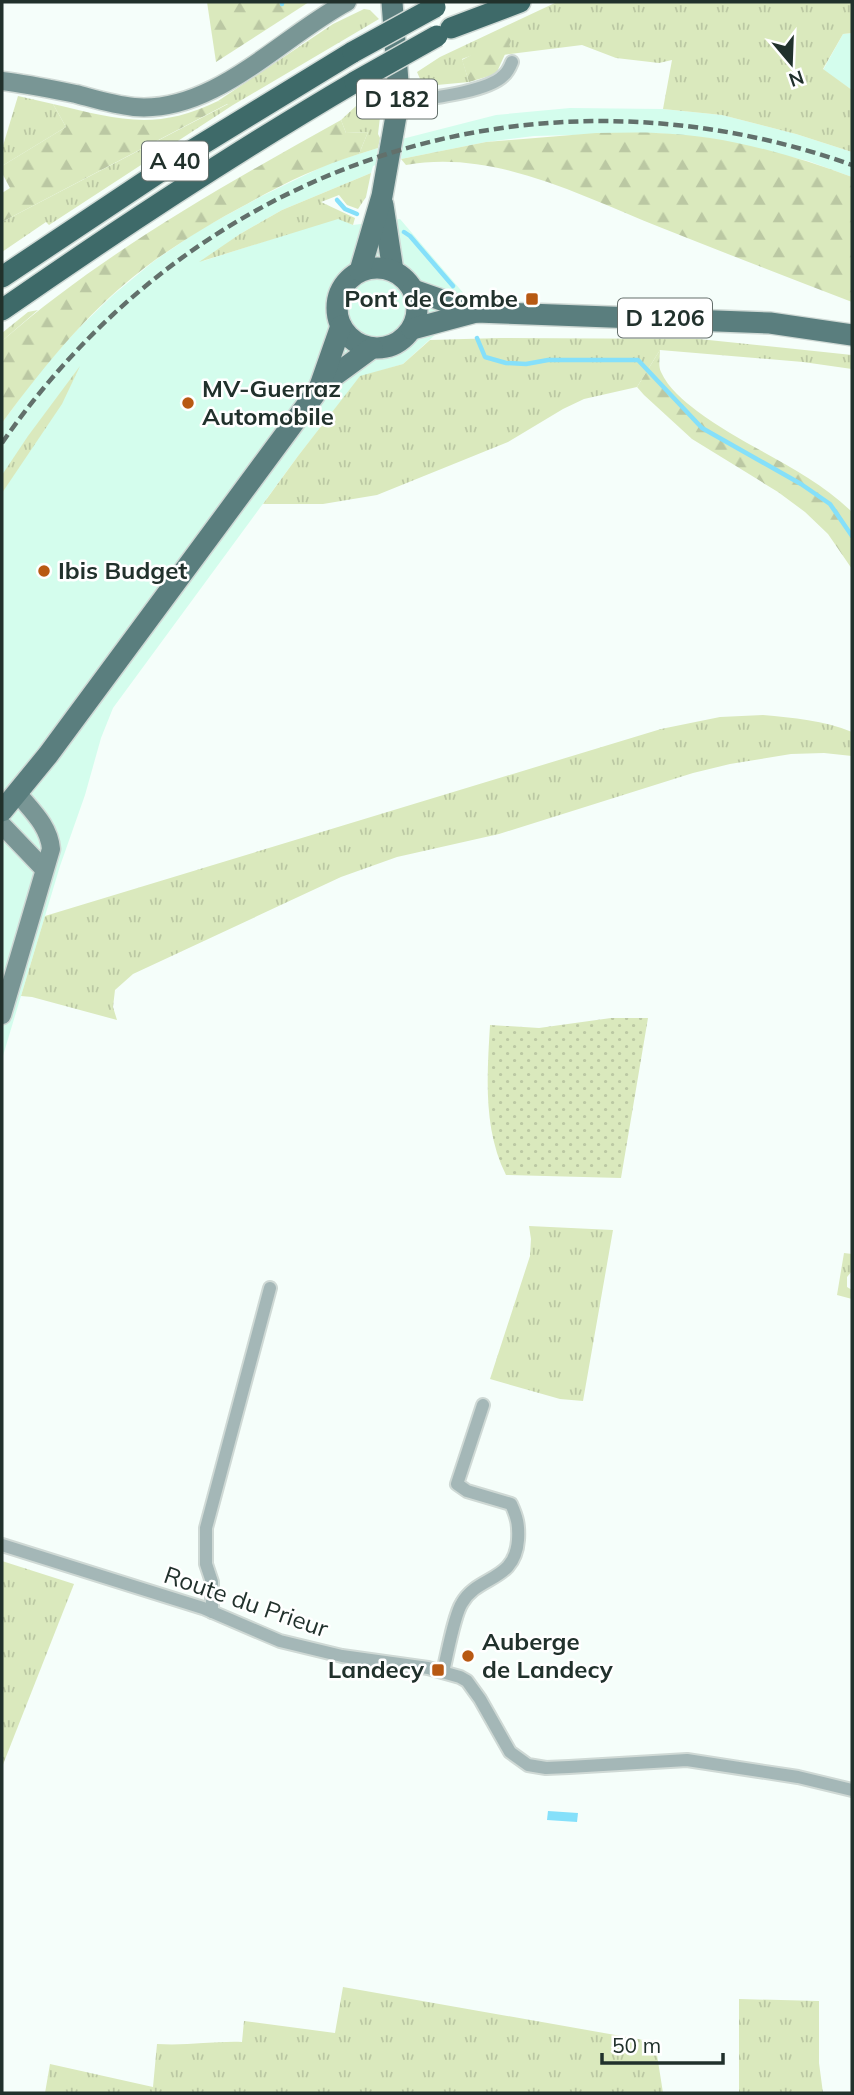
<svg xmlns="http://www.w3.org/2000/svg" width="854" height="2095" viewBox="0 0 854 2095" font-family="Mulish,sans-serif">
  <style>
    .built { fill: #d4fded }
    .grass { fill: url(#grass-tufts) }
    .forest { fill: url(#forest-firs) }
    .garden { fill: url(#garden-dots) }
    .water { fill: #85e0fa }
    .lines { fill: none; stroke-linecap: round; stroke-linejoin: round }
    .stream { stroke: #85e0fa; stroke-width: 4.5 }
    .street-casing { stroke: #cfd9d5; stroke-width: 16 }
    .secondary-casing { stroke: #cfd9d5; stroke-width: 21 }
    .primary-casing { stroke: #cfd9d5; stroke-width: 24 }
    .highway-casing { stroke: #cfd9d5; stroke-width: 24 }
    .street { stroke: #a4b7b7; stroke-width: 12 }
    .secondary { stroke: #799695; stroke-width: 18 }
    .primary { stroke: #5a7e7e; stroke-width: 21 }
    .highway { stroke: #3e6a69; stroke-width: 21 }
    .rail { stroke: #62706b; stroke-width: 4.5; stroke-dasharray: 10 5; stroke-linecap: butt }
    .highway-bridge-casing { stroke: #cfd9d5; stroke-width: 24; stroke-linecap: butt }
    .highway-bridge { stroke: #3e6a69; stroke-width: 21 }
    .poi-dot { fill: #b85913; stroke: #fff; stroke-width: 2.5 }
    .labels { text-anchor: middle; stroke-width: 5; stroke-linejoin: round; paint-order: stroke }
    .shield { fill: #fff; stroke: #646f6b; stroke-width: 2 }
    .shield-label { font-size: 23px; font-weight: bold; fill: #21312c }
    .poi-label { font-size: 24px; font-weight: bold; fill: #21312c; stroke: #fff; text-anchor: start }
    .street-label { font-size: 24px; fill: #21312c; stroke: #fff }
  </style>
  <defs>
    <pattern id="grass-tufts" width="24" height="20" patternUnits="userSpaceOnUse" patternTransform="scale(1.75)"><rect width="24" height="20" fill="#dae9bd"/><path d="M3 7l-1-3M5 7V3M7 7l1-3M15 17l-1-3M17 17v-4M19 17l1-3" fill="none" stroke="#bbc8a3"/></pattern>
    <pattern id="forest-firs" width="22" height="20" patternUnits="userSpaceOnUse" patternTransform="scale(1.75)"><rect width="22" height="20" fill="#dae9bd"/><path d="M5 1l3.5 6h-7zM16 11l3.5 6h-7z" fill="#bbc8a3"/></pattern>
    <pattern id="garden-dots" width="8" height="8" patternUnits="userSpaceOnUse" patternTransform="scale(1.75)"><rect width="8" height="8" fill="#dae9bd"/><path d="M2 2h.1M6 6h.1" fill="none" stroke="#bbc8a3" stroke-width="1.8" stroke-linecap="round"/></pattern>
  </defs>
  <rect width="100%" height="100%" fill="#f5fefa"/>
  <g class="built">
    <path d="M852,33V90L823,70L843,34Z"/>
    <path d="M570,108L663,109L722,115L796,134L852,152V177L808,161L714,139L657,133L534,136L486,142L401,159L402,139L496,115Z"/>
    <path d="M378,148L376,165L373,166L371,173L282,210L240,234L203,261L338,218L353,225L400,219L471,302L403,364L360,377L298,456L113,708L101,738L85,795L60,866L2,1059V423L40,371L77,330L113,295L154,261L201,229L262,196L330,163Z"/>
  </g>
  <g class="grass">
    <path d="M557,2H852V33L843,34L823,69L852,90V152L796,134L722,115L663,109L672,60L659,63L616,58L582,45L503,55L511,41L462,59L469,82L437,85L421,81L417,72L440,57Z"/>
    <path d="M364,9L370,10L379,19L233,105L49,225L46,222L2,252V222L228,104L218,101L333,24Z"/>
    <path d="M383,92L378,134L380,138L378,148L359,154L368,132L346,133L341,120L356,106Z"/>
    <path d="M18,96L53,104L66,127L2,166V149Z"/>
    <path d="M371,173L366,197L358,209L347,205L339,195L321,202L355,218L353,225L338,219L199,262L240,234L282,210Z"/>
    <path d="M38,310L2,341V333L28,312Z"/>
    <path d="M499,338L699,339L852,355V369L803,362L660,350L637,387L584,399L563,409L508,442L377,495L323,504H263L298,456L360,376L403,364L430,340Z"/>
    <path d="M80,366L62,404L2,493V475L28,436Z"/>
    <path d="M763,715C793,718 824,720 852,732V756L824,753L791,754L730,764L693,773L499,834L397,857L341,877L133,974L115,990L113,1007L117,1020L32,997L21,996L45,916L661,729L720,717Z"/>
    <path d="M529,1226L613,1230L583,1401L560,1399L490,1379L530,1256L531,1239Z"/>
    <path d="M844,1253L852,1254V1271L847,1277V1287L852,1290V1299L837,1295Z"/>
    <path d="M2,1561L74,1584L2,1767Z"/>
    <path d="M343,1987L655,2042L663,2093H45L50,2064L153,2087L157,2044C186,2046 214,2041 242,2042L244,2021L335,2033Z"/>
    <path d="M739,1999L819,2001V2063L823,2093H739Z"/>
  </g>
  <g class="forest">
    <path d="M207,2H309L216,62Z"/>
    <path d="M508,35L511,41L496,74L469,82L462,60Z"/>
    <path d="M218,101L229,103L2,222V193L10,188L2,173V166L66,127L53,104C117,119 155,132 218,101Z"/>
    <path d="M341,120L346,133L368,132L359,154C320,166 282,184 247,204C215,221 185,239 155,260C94,304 46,363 2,423V341C103,253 224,185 341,120Z"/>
    <path d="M596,133C616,133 636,132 656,133C723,135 790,154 852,177V302C789,278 725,253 662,228C581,196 495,149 406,165L401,159L486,142Z"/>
    <path d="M660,350C660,357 658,366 661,372C668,388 684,401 697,411C746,448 808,469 852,512V569L828,534L805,512L778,492L692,439L644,395L637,387Z"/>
  </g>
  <path class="garden" d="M611,1018H648L621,1178L506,1175C483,1129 487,1076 490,1025L539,1028Z"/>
  <path class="water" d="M548,1811L578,1813L577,1822L547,1820Z"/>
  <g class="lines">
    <g class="stream">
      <path d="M282,4V2"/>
      <path d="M337,200L345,209L357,214"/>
      <path d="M404,232L410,236L453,286"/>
      <path d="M477,338L485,357L506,363L526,364L548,360H638L702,428L801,484L830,504L852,536"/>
    </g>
    <defs>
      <g id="street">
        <path d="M397,103C422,99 486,93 503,76C507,73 510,67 512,62"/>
        <path d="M2,1545L203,1608L280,1641L342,1656L428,1668L460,1677L467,1681L480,1699L510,1752L528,1765L546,1768L569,1767L687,1760L798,1777L852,1790"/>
        <path d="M212,1612V1582L206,1564V1528L270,1288"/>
        <path d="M443,1672C447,1656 454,1615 462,1603C478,1575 515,1582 518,1540C519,1525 517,1517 511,1504L467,1491L457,1484L483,1405"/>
      </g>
      <g id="secondary">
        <path d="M2,81C27,84 51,89 76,94C95,99 114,105 134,107C214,114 281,37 347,2"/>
        <path d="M2,825L44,869"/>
        <path d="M2,1015L51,849C49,826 32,811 18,794"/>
      </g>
      <g id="primary">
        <path d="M383,205L393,271"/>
        <circle cx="377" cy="308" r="40"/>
        <path d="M360,271L382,196L396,116L398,82L392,2"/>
        <path d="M413,290L476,312"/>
        <path d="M412,329L476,312L770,323L852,335"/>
        <path d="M320,386L372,348"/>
        <path d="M2,811L48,755L315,394L320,386L341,326"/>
      </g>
      <g id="highway">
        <path d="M451,28L520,2"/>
        <path d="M2,277L191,151L353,52"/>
        <path d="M2,310C117,230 234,153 355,82"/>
      </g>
    </defs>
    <use href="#street" class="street-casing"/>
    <use href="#secondary" class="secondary-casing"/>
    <use href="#primary" class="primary-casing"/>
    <use href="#highway" class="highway-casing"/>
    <use href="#street" class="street"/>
    <use href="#secondary" class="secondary"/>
    <use href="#primary" class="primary"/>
    <use href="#highway" class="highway"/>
    <path class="rail" d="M2,443C195,164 531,51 852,165"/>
    <defs>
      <g id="highway-bridge">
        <path d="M353,52L435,7"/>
        <path d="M355,82L437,36"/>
      </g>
    </defs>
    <use href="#highway-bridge" class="highway-bridge-casing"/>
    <use href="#highway-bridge" class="highway-bridge"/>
  </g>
  <g class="poi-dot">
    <rect x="525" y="292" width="14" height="14" rx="3.5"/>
    <circle cx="188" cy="403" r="7"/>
    <circle cx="44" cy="571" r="7"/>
    <circle cx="468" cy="1656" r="7"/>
    <rect x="431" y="1663" width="14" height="14" rx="3.5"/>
  </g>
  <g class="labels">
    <g class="shield">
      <rect x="357" y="79.5" width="80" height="39" rx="5"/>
      <rect x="142" y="141.5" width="66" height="39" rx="5"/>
      <rect x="618" y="298.5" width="94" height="39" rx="5"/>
    </g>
    <g class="shield-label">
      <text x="397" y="107">D 182</text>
      <text x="175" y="169">A 40</text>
      <text x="665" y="326">D 1206</text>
    </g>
    <g class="poi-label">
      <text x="518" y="307" text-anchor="end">Pont de Combe</text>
      <text x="202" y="397">MV-Guerraz<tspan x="202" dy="28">Automobile</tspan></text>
      <text x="58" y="579">Ibis Budget</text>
      <text x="482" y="1650">Auberge<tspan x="482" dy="28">de Landecy</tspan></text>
      <text x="424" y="1678" text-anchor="end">Landecy</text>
    </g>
    <g class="street-label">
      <text transform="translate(246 1602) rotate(19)" y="8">Route du Prieur</text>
    </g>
  </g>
  <rect width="854" height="2095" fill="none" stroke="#21312c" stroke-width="7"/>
  <g transform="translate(791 63) rotate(161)" stroke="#ffffff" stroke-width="5" paint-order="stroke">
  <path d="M0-5L12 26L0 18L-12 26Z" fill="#21312c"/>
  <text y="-10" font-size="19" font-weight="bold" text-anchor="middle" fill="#21312c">N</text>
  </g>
  <path d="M602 2053v10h121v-10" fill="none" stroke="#21312c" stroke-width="3.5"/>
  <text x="612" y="2053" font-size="21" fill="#21312c" stroke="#ffffff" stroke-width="5" paint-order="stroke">50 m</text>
</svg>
